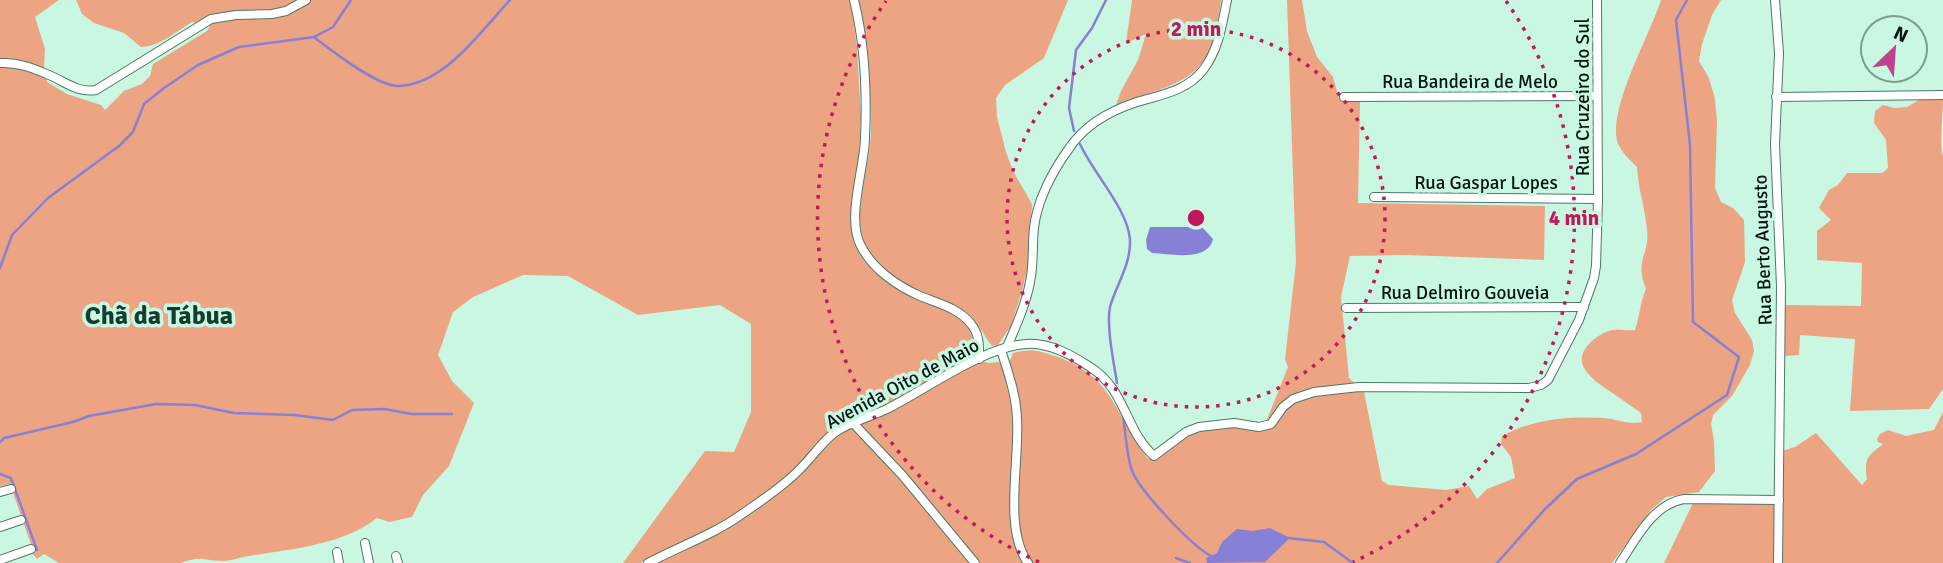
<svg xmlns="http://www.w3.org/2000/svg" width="1943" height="563" viewBox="0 0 1943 563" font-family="Signika,sans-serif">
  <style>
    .green { fill: #eca483 }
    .water { fill: #8680d6 }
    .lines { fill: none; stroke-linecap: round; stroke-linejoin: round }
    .stream { stroke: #8680d6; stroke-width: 2.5 }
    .street-casing { stroke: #4e7866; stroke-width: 10 }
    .street { stroke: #fff; stroke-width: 8 }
    .ring { fill: none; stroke: #c2185b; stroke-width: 3.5; stroke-dasharray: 3.5 7 }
    .labels { text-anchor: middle; stroke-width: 7; stroke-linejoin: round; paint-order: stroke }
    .street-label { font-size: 19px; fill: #061710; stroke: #c9f7e2 }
    .district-label { font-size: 26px; font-weight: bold; fill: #133d2e; stroke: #c9f7e2 }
    .centre { fill: #c2185b; stroke: #c9f7e2; stroke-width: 3.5 }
    .ring-label { font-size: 21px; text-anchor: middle; font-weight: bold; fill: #c2185b; stroke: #c9f7e2; stroke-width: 7; stroke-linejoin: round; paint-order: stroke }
  </style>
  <rect width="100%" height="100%" fill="#c9f7e2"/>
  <g class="green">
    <path d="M0,0H59L35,17L45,49L44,67L47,82L67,94L101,105L105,110L124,91L142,84L150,76L153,64L207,31L210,26L192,22C177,31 159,47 141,47L124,33L94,23L82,14L76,0H851L857,49L861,118L858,175L851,225L854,242L865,262L890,283L956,315C970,328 978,340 970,358L989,363L1010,361L1013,353C1033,348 1036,350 1055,356C1113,375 1116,416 1148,459L1156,451L1200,425L1266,422L1288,367L1285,359L1296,262L1287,0H1302L1307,31L1317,57L1333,77L1339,99L1360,102L1358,203L1545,206L1544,260L1407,255L1350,256L1341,297L1349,378L1364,392L1382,481L1389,485L1446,490L1469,486L1477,499L1487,489L1515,478L1511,457L1501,444L1502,436C1534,419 1568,416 1604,418C1618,419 1627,425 1642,422L1641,413C1632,407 1623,400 1614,394C1598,383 1568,366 1589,344C1594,338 1605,331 1613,330C1620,329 1627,331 1635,330C1640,316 1640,302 1646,289C1634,259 1650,256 1647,229C1645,208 1638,188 1637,167C1630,160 1620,151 1617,141C1609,106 1650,35 1661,0H1721L1712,15L1702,44L1699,61L1709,78L1715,99L1717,121L1715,188L1721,202L1733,208L1744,220L1745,262L1732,300L1735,313L1752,340L1754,351L1750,365L1732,396L1713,415L1711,424L1714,441L1715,471L1699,492L1666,497L1651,510L1612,563H648L653,555L641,563H623L705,451L734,452L751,412V324L720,305L638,315L568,276L523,275L473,297L453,312L438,355L452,381L474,403L449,466L423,495L412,517L389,522L377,518C343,545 291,549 249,556C240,557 231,561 223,561C202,561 203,555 181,563H59L44,554L37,559L31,552L33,550L10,484L0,486Z"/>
    <path d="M858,0H1068L1044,58L1005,85L996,98L997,117L1006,152L1013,171L1032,204L1028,266L1022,291L1011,326L998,345L992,346C983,335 978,321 966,312C957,306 946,303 936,299C911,288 883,274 868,249C848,219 872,163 871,128C870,86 868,41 858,0Z"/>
    <path d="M1132,0H1221C1211,84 1185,79 1116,105L1121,91L1138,60L1146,34L1126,43Z"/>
    <path d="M1943,99C1943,112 1939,148 1943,156V389L1929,409L1850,411L1855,339L1800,335L1799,355L1785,356V305L1861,306L1862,263L1817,260V231L1831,220L1819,208L1829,190L1838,185L1847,173H1882L1888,168L1886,140L1874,123L1875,111L1883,105L1894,108L1907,107L1919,100Z"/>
    <path d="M1943,412V563H1664L1693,503H1775L1782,451L1795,447L1816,433L1862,485L1867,479C1864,457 1867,457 1883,444L1878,442L1877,439L1880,434L1888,430L1906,436L1934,430Z"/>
  </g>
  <g class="water">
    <path d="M1150,227H1202L1213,239C1208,262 1171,254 1152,253L1147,249L1146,240Z"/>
    <path d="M1270,528L1290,538L1265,562L1207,563L1206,558L1217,553L1222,542L1237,529L1253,531Z"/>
  </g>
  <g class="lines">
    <g class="stream">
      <path d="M315,38C332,51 377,86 398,86C444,85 481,31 510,0"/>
      <path d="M1074,131L1069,108L1076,50L1092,28L1106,0"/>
      <path d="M1080,144C1093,173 1128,209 1130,240C1131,265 1116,285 1110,307C1106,326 1114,364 1117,383"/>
      <path d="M0,268L12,235L48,198L119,146L133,132L144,104L164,88L198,65L239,47L314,37L333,27L351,0"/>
      <path d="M1123,414C1125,429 1127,461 1133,473C1142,493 1192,546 1211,556"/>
      <path d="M0,442L4,438L73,422L89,416L156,404L195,405L234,413L295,415L333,420L352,410L385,409L411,414H452"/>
      <path d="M0,474L11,478L37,550"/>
      <path d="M1288,538L1324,542L1353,563"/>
      <path d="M1176,558L1190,563"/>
      <path d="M1497,563L1545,509L1577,479L1636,454L1727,395L1739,357L1693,322L1690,145L1676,20L1687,0"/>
    </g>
    <defs>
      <g id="street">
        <path d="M854,0C865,44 867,93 865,139C864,169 847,217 860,244C871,268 897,286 920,296C937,303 959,308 971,324C980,335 979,346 979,359"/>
        <path d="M1775,0L1779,53L1775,144L1781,286L1778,563"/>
        <path d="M0,63C17,62 33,68 49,75C66,82 77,93 96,90L211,19L236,15L272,14L286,11L306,0"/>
        <path d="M1344,97L1596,96"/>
        <path d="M1776,97L1943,95"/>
        <path d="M1374,197L1598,199"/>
        <path d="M1346,308L1584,307"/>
        <path d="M1007,347C1016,326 1026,304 1030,282C1034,264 1032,246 1034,228C1037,201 1052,172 1068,150C1084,125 1109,111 1137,102C1160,95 1187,91 1203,70C1219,49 1222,25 1227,0"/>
        <path d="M1001,350C1008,372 1016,394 1017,418C1020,461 1003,528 1028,563"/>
        <path d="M853,423L903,476L975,563"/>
        <path d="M0,492L11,489"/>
        <path d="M0,527L21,520"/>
        <path d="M365,543L369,563"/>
        <path d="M337,552L339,563"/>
        <path d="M396,556L398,563"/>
        <path d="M0,560L31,549"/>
        <path d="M648,563C680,546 713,535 742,514C761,501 781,488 797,472C810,460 820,444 834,433C849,422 870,417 887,409C925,390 985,346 1026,344C1049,342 1072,355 1090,367C1126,389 1125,431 1154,456L1186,432L1199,427L1234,423L1259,427L1271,424L1283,407L1293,399L1314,392L1359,387L1529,388L1541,385L1548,380L1579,320L1594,278L1596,266L1598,199L1597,0"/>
        <path d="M1620,563C1636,539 1653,504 1684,499L1779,500"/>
      </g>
    </defs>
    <use href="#street" class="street-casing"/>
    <use href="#street" class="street"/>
  </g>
  <g class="ring">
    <circle cx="1196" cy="218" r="189"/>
    <path d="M1039 562A378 378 0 0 1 886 1M1506 1A378 378 0 0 1 1353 562"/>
  </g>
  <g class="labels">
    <g class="street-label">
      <text x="1470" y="88">Rua Bandeira de Melo</text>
      <text transform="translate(1582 97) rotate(-90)" y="7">Rua Cruzeiro do Sul</text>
      <text x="1486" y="189">Rua Gaspar Lopes</text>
      <text transform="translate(1762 250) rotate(-92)" y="7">Rua Berto Augusto</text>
      <text x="1465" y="299">Rua Delmiro Gouveia</text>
      <text transform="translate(902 383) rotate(-28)" y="7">Avenida Oito de Maio</text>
    </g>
    <g class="district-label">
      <text x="159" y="324">Chã da Tábua</text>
    </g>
  </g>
  <circle cx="1196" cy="218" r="10" class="centre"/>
  <g class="ring-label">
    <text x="1196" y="36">2 min</text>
    <text x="1574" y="225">4 min</text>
  </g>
  <g transform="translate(1894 49) rotate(25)"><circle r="33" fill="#c9f7e2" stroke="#7b9d8e" stroke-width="2"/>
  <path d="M0-5L12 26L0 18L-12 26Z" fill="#bf4291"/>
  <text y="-10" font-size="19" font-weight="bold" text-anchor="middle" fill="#061710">N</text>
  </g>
</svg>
